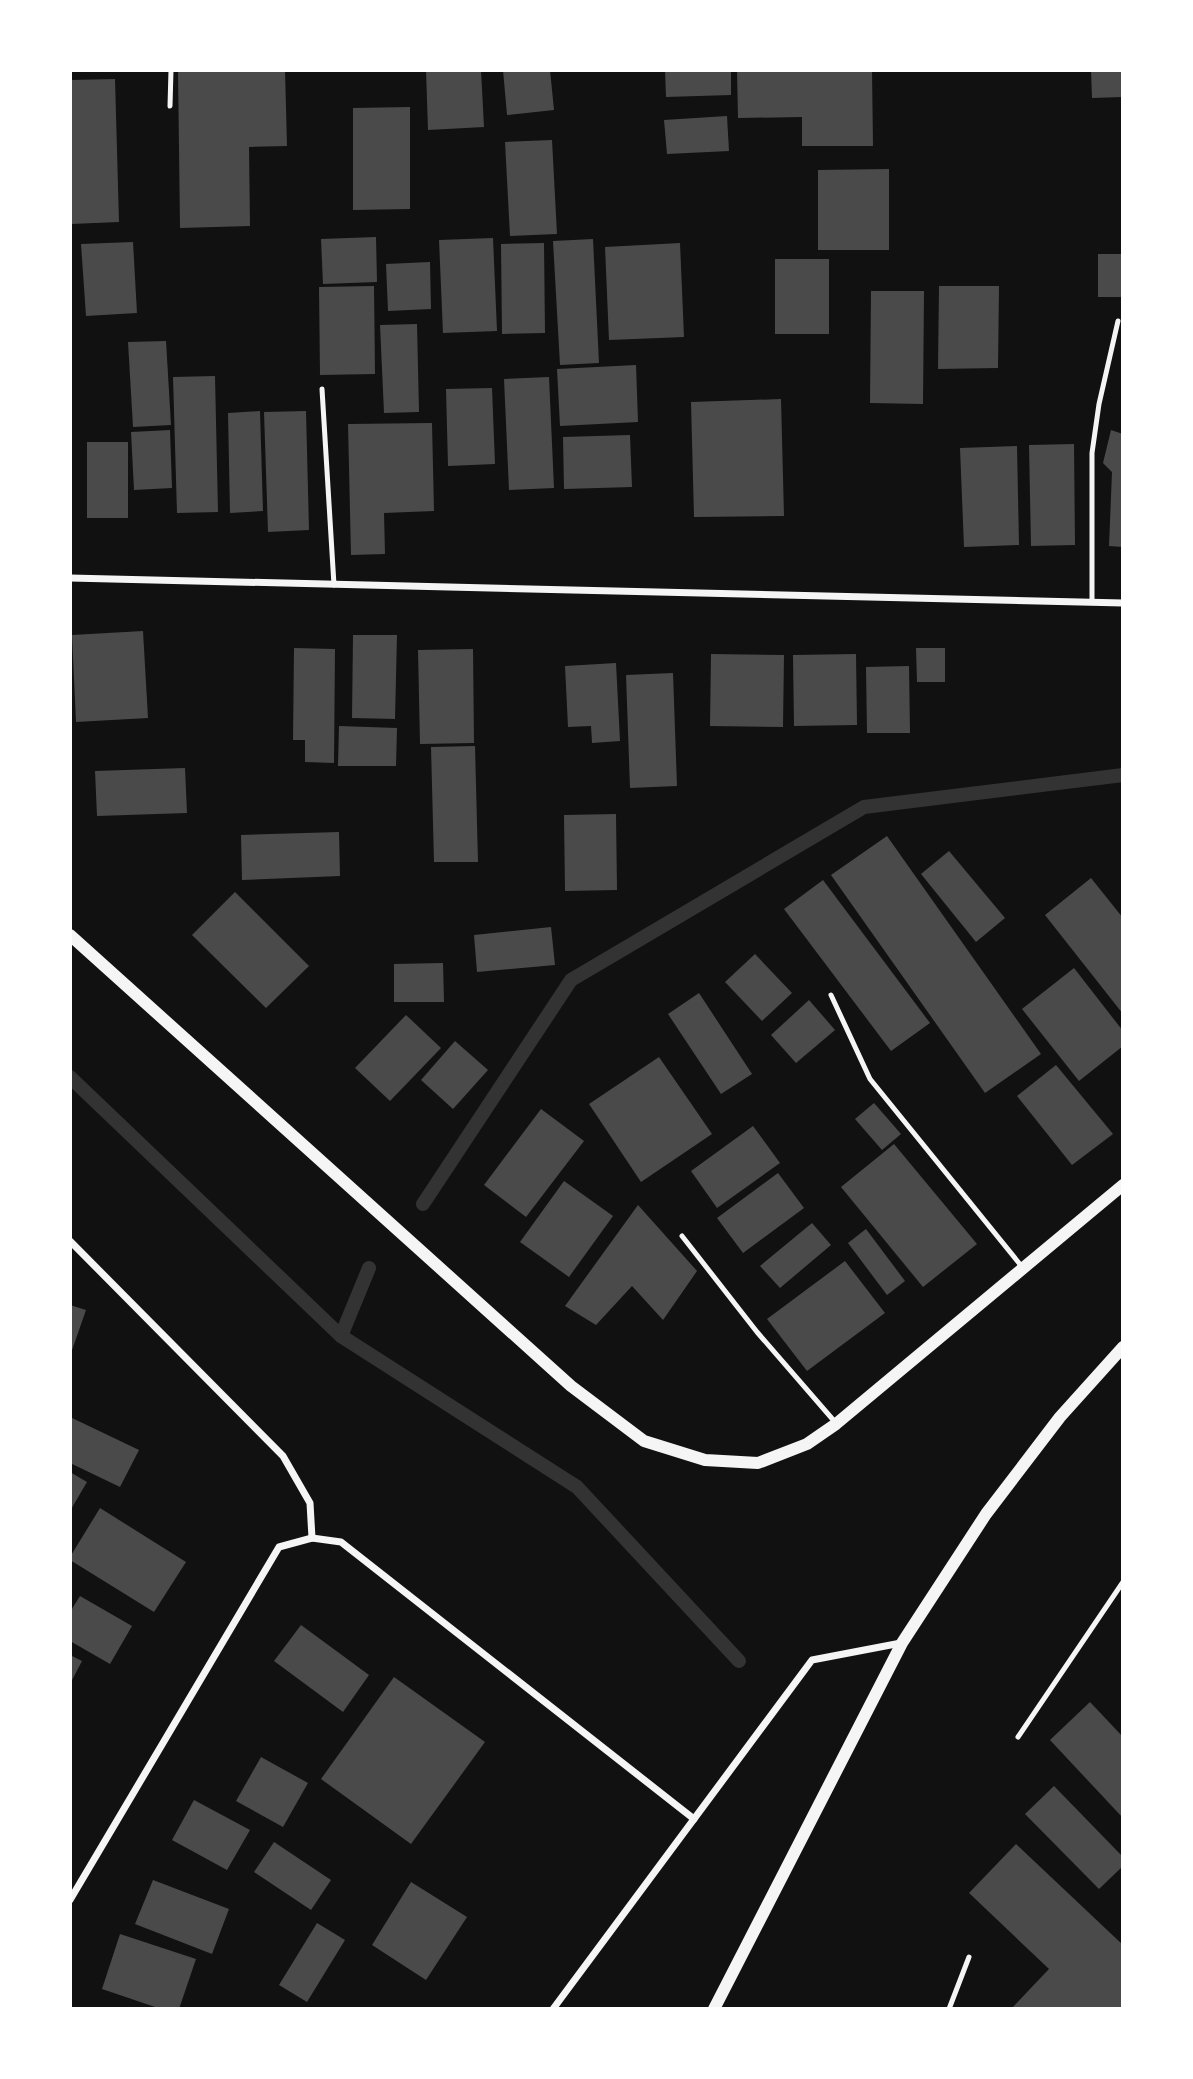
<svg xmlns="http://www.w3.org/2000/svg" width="1193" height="2079" viewBox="0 0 1193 2079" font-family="'Playfair Display',serif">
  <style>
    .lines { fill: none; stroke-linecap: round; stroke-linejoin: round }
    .stream { stroke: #333; stroke-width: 14 }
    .building { fill: #4a4a4a }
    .service { stroke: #f5f5f5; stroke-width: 5 }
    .minor { stroke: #f5f5f5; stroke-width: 7 }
    .tertiary { stroke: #f5f5f5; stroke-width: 12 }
  </style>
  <rect width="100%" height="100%" fill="#111"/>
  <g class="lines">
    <g class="stream">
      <path d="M70,1077L341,1336L577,1487L739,1661"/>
      <path d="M423,1204L571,980L864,807L1123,775"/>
      <path d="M341,1336L369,1268"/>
    </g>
  </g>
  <g class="building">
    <path d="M178,70H285L287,146L249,147L250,226L180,228Z"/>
    <path d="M426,70H481L484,127L428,130Z"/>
    <path d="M503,70H550L554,110L507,115Z"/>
    <path d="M665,70H731V95L666,97Z"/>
    <path d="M737,70H872L873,146H802V117L738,118Z"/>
    <path d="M1091,70H1123V97L1092,98Z"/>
    <path d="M115,79L119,222L71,224L70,80Z"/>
    <path d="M410,107V209L353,210V108Z"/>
    <path d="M727,116L729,151L667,154L664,120Z"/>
    <path d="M552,140L557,234L510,236L505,142Z"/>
    <path d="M889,169V250H818V170Z"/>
    <path d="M376,237L377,282L323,284L321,239Z"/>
    <path d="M493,238L497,331L443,333L439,240Z"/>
    <path d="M593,239L599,363L560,365L553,241Z"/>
    <path d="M133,242L137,313L86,316L81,244Z"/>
    <path d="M544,243L545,333L502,334L501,244Z"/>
    <path d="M680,243L684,337L609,340L605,247Z"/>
    <rect x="1098" y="254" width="25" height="43"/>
    <rect x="775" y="259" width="54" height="75"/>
    <path d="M430,262L431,309L388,311L386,264Z"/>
    <path d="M374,286L375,374L320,375L319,287Z"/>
    <path d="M939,286H999L998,368L938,369Z"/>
    <path d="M871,291H924L923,404L870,403Z"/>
    <path d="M417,324L419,412L384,413L380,325Z"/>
    <path d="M166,341L171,425L133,427L128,342Z"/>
    <path d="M636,365L638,422L560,426L557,369Z"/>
    <path d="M215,376L218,512L177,513L173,377Z"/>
    <path d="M549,377L554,488L509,490L504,379Z"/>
    <path d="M492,388L495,464L448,466L446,389Z"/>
    <path d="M781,399L784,516L694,517L691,402Z"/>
    <path d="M260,411L263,511L230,513L228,413Z"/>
    <path d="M306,411L309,530L268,532L264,412Z"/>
    <path d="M432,423L434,511L384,513L385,554L351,555L348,424Z"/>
    <path d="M170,430L172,488L134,490L131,432Z"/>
    <path d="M1111,430L1123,434V547L1109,546L1112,472L1103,463Z"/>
    <path d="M630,435L632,487L564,489L563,437Z"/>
    <rect x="87" y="442" width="41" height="76"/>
    <path d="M1074,444L1075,545L1031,546L1029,445Z"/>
    <path d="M1017,446L1019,545L964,547L960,448Z"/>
    <path d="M143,631L148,718L76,722L72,635Z"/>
    <path d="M353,635H397L395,719L352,718Z"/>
    <path d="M294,648L335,649L334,763L305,762V740H293Z"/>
    <path d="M916,648H945V682H917Z"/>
    <path d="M473,649L474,743L420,744L418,650Z"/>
    <path d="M711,654L784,655L783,727L710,726Z"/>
    <path d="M856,654L857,725L794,726L793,655Z"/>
    <path d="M616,663L620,741L592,743L591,726L568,727L565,666Z"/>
    <path d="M909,666L910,733H867L866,667Z"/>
    <path d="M673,673L677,786L630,788L626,675Z"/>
    <path d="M339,726L397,728L396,766H338Z"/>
    <path d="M475,746L478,862H434L431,747Z"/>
    <path d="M185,768L187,813L97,816L95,771Z"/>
    <path d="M616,814L617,890L565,891L564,815Z"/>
    <path d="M339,832L340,876L242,880L241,835Z"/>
    <path d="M887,836L1041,1054L985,1093L831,875Z"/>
    <path d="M949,851L1005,918L976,942L921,874Z"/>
    <path d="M1091,878L1123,918V1014L1045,915Z"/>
    <path d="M823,880L930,1023L891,1051L784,909Z"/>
    <path d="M235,892L309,966L266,1008L192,935Z"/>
    <path d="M551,927L555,965L477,972L474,935Z"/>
    <path d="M755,954L792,993L762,1021L725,982Z"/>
    <path d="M443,963L444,1002H394V964Z"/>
    <path d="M1074,968L1123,1031V1046L1079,1081L1022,1009Z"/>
    <path d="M699,993L752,1074L721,1094L668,1014Z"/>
    <path d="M809,1000L835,1030L796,1063L771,1035Z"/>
    <path d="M406,1015L441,1048L390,1101L355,1068Z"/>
    <path d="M455,1041L488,1070L453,1109L421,1080Z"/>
    <path d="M659,1057L712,1134L641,1182L589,1104Z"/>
    <path d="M1056,1065L1113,1134L1072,1165L1017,1096Z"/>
    <path d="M874,1103L901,1134L882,1150L855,1119Z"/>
    <path d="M541,1109L584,1141L526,1217L484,1185Z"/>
    <path d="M753,1126L780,1163L717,1208L691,1171Z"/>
    <path d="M894,1144L977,1244L923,1287L841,1187Z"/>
    <path d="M778,1173L804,1208L743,1253L717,1218Z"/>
    <path d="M564,1181L613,1216L569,1277L520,1242Z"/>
    <path d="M638,1205L697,1271L663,1320L632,1286L596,1325L565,1306Z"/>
    <path d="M812,1223L831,1245L780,1288L760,1266Z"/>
    <path d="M866,1229L905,1281L887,1295L848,1243Z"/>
    <path d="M845,1261L885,1313L807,1371L767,1319Z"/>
    <path d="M70,1305L86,1310L70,1356Z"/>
    <path d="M70,1417L139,1450L120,1487L70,1463Z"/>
    <path d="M70,1472L87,1482L70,1511Z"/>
    <path d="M100,1508L186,1562L154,1612L70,1560V1557Z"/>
    <path d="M80,1596L132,1626L110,1664L70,1641V1612Z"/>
    <path d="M301,1625L369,1675L343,1712L274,1661Z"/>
    <path d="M70,1655L82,1661L70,1684Z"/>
    <path d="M394,1677L485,1742L411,1844L321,1779Z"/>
    <path d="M1090,1702L1123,1737V1818L1050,1740Z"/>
    <path d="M261,1757L308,1783L283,1827L236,1801Z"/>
    <path d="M1054,1786L1123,1857V1866L1099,1889L1025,1814Z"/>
    <path d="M194,1800L250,1830L227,1870L172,1840Z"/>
    <path d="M274,1842L331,1880L311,1910L254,1872Z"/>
    <path d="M1016,1844L1123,1945V2009H1011L1049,1969L969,1893Z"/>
    <path d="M153,1880L229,1909L212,1954L135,1924Z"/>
    <path d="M411,1882L467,1917L426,1980L372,1945Z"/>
    <path d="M317,1923L345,1940L307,2002L279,1985Z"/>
    <path d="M120,1934L196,1959L179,2009H161L102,1989Z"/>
  </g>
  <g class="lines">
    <g class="service">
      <path d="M170,106L171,70"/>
      <path d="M322,389L334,585"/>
      <path d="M1092,602V453L1099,404L1118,321"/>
      <path d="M831,995L870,1079L1023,1268"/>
      <path d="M682,1236L757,1332L835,1422"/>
      <path d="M1018,1737L1123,1582"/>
      <path d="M949,2009L969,1957"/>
    </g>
    <g class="minor">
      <path d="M70,578L1123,603"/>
      <path d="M70,1241L283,1456L310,1503L312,1538"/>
      <path d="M70,1900L279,1547L312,1538L341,1542L694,1819"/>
      <path d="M553,2009L812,1660L901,1643"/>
    </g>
    <g class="tertiary">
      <path d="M70,935L571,1386L644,1441L705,1460L758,1463L807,1444L836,1424L1123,1185"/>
      <path d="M714,2009L902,1643L986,1514L1060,1417L1123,1347"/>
    </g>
  </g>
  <rect width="1193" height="2079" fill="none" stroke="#ffffff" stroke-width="144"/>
</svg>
